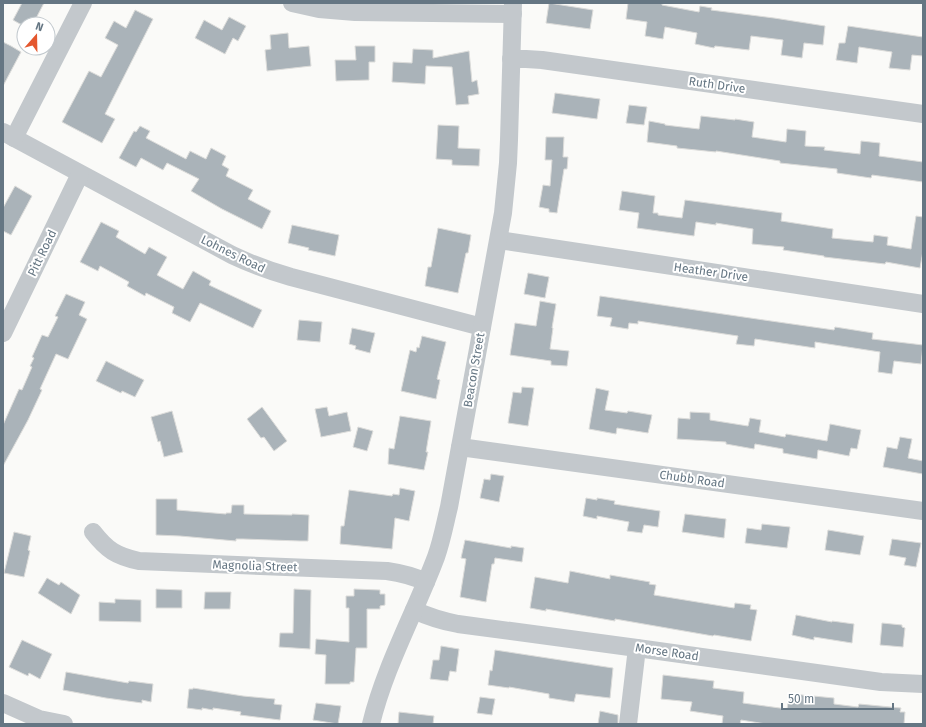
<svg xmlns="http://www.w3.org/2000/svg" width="926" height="727" viewBox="0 0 926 727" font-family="'Fira Sans',sans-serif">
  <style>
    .building { fill: #aab3b9; stroke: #dcdcda }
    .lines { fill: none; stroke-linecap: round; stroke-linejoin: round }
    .minor { stroke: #c3c8cc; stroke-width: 18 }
    .labels { text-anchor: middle; stroke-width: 4; stroke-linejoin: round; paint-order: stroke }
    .street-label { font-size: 12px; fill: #657683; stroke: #fff }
  </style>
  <rect width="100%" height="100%" fill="#fafaf8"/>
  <g class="building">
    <path d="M22,3H44L33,24H20L13,20Z"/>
    <path d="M549,3L593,10L590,29L546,23Z"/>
    <path d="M628,3H662V5L699,12L700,6L712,8L711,10L774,18L825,26L823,45L804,43L802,58L781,55L783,40L751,36L749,50L715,46L714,48L695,44L697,33L665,27L663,39L645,36L647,22L626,19Z"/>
    <path d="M135,10L153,19L105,114L115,119L102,143L62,122L89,71L101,77L118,45L105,38L114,21L126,28Z"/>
    <path d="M229,17L246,26L238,41L233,38L225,54L195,38L204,20L222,30Z"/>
    <path d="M848,26L923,37V56L912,55L910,70L889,68L892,52L859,47L857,63L836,60L839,43H845Z"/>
    <path d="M288,33L289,48L309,46L311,66L267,71L265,50L271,49L270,35Z"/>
    <path d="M3,42L11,46L21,52L3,86Z"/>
    <path d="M355,46H375V62H369V80L336,81L335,60H356Z"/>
    <path d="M413,49L433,50V58L469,51L472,82L477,80L479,94L468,96L469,104L456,105L452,67L426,66L425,84L392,82L393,62L412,63Z"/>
    <path d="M555,93L600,99L597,119L552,113Z"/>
    <path d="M629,105L647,107L644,125L626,123Z"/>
    <path d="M701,116L735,120V119L754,122L752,137L786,142L787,129L806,131L805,146L825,147L824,150L860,154L861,141L880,143L879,156L923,162V182L872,175L871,178L837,173V169L780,163V161L716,151V152L677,148V146L647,142L649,121L665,124V125L699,129Z"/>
    <path d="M438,125L459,126L458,148L480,149L479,166L452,165V160L436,159Z"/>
    <path d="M140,126L150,131L146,138L186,159L190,151L206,159L211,148L226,156L222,165L229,169L226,176L253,190L248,199L271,211L262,229L222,209L191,191L199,179L167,163L163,170L141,158L136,167L119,158L134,131L136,132Z"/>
    <path d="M546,137H564L563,157H568L567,169H564L557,213L549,212V209L539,207L543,185L550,186L552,160H545Z"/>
    <path d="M15,186L32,196L11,235L3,231V208Z"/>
    <path d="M622,191L655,196L653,213H658V215L682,218L685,200L782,213L781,221L833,229L832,238L873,242L874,235L888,237L887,245L911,249L916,216L923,217V251L920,268L886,262L885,264L824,257V256L783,250L784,247L752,244L753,229L716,223V225L696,222L694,236L637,228L639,213L619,210Z"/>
    <path d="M101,222L119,231L116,237L145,254L149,247L167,257L157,275L183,289L193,271L211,281L209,285L262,310L253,328L200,303L190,322L172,313L174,307L146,293L145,296L127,286L129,282L100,266L98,271L80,262Z"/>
    <path d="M292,225L339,235L335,256L308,250L309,248L288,243Z"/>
    <path d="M438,228L471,235L468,253H466L458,293L425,286L428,267H431Z"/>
    <path d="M528,273L549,277L545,298L524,294Z"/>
    <path d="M66,294L85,302L79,315L87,319L68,359L56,354L40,389L42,390L28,420L3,466V425L19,389L22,390L32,367L30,366L34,358L32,357L42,335L48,337L58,317L55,316Z"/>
    <path d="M600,296L764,320L834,330L835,327L873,333L872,339L923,345L921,364L894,361L892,374L878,372L880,352L815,342V348L755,339L754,346L736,344L738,336L638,321V324L629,323L628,329L610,326L612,318L597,316Z"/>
    <path d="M540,301L556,304L552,328H553L550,349L569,351L567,366L551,365V361L510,355L515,323L536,326Z"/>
    <path d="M299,320L322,322L320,342L297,340Z"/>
    <path d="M352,328L375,333L370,353L355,349L356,346L349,344Z"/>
    <path d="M422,336L446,342L437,379L440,380L436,399L401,391L410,350L416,352L417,347L419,348Z"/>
    <path d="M106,361L144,380L135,397L122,391L121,393L96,381Z"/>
    <path d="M522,387L534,388L528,426L508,423L513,392L521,393Z"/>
    <path d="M596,388L609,391L605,410L627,413L628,411L652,415L648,433L617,428L616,434L589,429Z"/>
    <path d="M262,407L287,441L274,451L264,437L261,438L247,419Z"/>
    <path d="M327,407L329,416L347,412L351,431L321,437L315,409Z"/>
    <path d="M172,411L183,452L164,457L160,441L158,442L151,417Z"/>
    <path d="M690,412L710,413V420L748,426L750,418L761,420L759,432L785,437L786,434L827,441L830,424L861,430L857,449L851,448L849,456L818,450L817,459L783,453V449L755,444L754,449L726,444V442L677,439L678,418L690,419Z"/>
    <path d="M400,416L431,421L426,452H428L424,470L388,464L389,448L394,449Z"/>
    <path d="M358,427L373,431L367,451L353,447Z"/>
    <path d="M900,437L912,439L908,458L923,461V474L883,467L887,447L897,449Z"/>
    <path d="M491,474L504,476L499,502L480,498L484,479L490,480Z"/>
    <path d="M400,488L415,491L409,521L395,518L392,549L340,544L341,526H344L349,490L392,496L393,494L399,495Z"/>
    <path d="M586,498L597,500V498L615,501L614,504L660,511L658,527L644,525L642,533L627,531L629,522L597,516V519L583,516Z"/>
    <path d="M156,499H177V510L226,514V513H231L232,505H244V514L292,515V514L309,515L308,541H300L243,539H236V541L180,536L156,535Z"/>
    <path d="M685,514L726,519L724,538L682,532Z"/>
    <path d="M762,524L790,527L787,548L745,543L747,528L761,530Z"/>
    <path d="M828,530L864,536L860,555L825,550Z"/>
    <path d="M14,532L31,536L28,550L30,551L24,577L4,573Z"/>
    <path d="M892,539L921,543L916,567L904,565L906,558L889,555Z"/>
    <path d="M465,540L511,548V546L524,548L522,562L495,558L494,564H492L486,602L460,597L466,559L461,558Z"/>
    <path d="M570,571L610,579V575L650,582L649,584L656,585L654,595L734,608L735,603L751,605L750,609L757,610L751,641L714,635L713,636L615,619V621L546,609V611L530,608L535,577L568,583Z"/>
    <path d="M47,578L59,585L61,582L80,595L71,614L38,593Z"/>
    <path d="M156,589L182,590V608H156Z"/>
    <path d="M294,589L311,590L310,649L279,647L280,633H293Z"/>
    <path d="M354,589L380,590V594H385V605L380,606V609H367V648H356L354,682H350V684H325L326,655L315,654L316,639L349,642V608H346V596H354Z"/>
    <path d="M205,592H231L230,609H204Z"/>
    <path d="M115,599L141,600V622L99,621V602L115,603Z"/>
    <path d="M796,615L832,622V621L854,624L852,643L814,637V640L792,635Z"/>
    <path d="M882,623L902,625V627L905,628L903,647L880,645Z"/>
    <path d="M22,640L52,654L40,679L29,673L28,676L9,667Z"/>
    <path d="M441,646L459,649L456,672L450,671L448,681L430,679L433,660H439Z"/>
    <path d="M495,650L613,668L610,698L576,694L574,702L549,698V694L509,687V688L488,685L490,670L492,671Z"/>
    <path d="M66,672L128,683L129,681L153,684L151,702L142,700V703L106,698L63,690Z"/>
    <path d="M663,675L714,681L713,688L744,692L743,703L787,709L789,697H791L792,694L834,698V704L858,707L859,704L901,708L900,712H905L904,724H766L741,720L740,724H722L723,716L690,711L692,702L661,699Z"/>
    <path d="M193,688L243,696L275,699L274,704L282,705L280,720L240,715L241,712L213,708V710L202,708V710L187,708L189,689H193Z"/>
    <path d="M480,697L495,699L492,715L477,713Z"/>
    <path d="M316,703L341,706L338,724L313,720Z"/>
    <path d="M600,711L618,715V724H598Z"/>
    <path d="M399,712L434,716L433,724H398Z"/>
  </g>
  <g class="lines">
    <g class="minor">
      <path d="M292,3L319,9L355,12L513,14"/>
      <path d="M511,59H526L542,60L923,114"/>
      <path d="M3,132L232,255C251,264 270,271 291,277L482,327"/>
      <path d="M14,138L83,3"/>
      <path d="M499,240L923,304"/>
      <path d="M3,333L80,174"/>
      <path d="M460,447L923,511"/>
      <path d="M93,532C107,550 116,556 139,561L387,571C401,573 413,576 426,582"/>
      <path d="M414,610C429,617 442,621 458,624L637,648L881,682L923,684"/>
      <path d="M3,703L39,719L64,724"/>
      <path d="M371,724C385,666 415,613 436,557C442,540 445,523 449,507L503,213L508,163L509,140L513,3"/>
      <path d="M628,724L637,648"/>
    </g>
  </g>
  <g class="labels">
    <g class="street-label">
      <text transform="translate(717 85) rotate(8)" y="4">Ruth Drive</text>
      <text transform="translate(42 253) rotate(-64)" y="4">Pitt Road</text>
      <text transform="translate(233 254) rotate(26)" y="4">Lohnes Road</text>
      <text transform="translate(711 272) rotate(8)" y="4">Heather Drive</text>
      <text transform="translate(474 370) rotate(-80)" y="4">Beacon Street</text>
      <text transform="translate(692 479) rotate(8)" y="4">Chubb Road</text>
      <text transform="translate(255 566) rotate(2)" y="4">Magnolia Street</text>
      <text transform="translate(667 652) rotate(8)" y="4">Morse Road</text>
    </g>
  </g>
  <rect width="926" height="727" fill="none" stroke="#657683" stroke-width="8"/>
  <g transform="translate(36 36) rotate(20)"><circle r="19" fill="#ffffff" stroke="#c1c8cd"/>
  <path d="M0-3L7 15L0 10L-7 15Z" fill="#e4572e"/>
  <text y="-6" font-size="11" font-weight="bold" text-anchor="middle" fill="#657683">N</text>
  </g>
  <path d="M782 703v6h111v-6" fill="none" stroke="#657683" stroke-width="2"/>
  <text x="788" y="703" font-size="12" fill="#657683" stroke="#ffffff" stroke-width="3" paint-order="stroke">50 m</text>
</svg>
